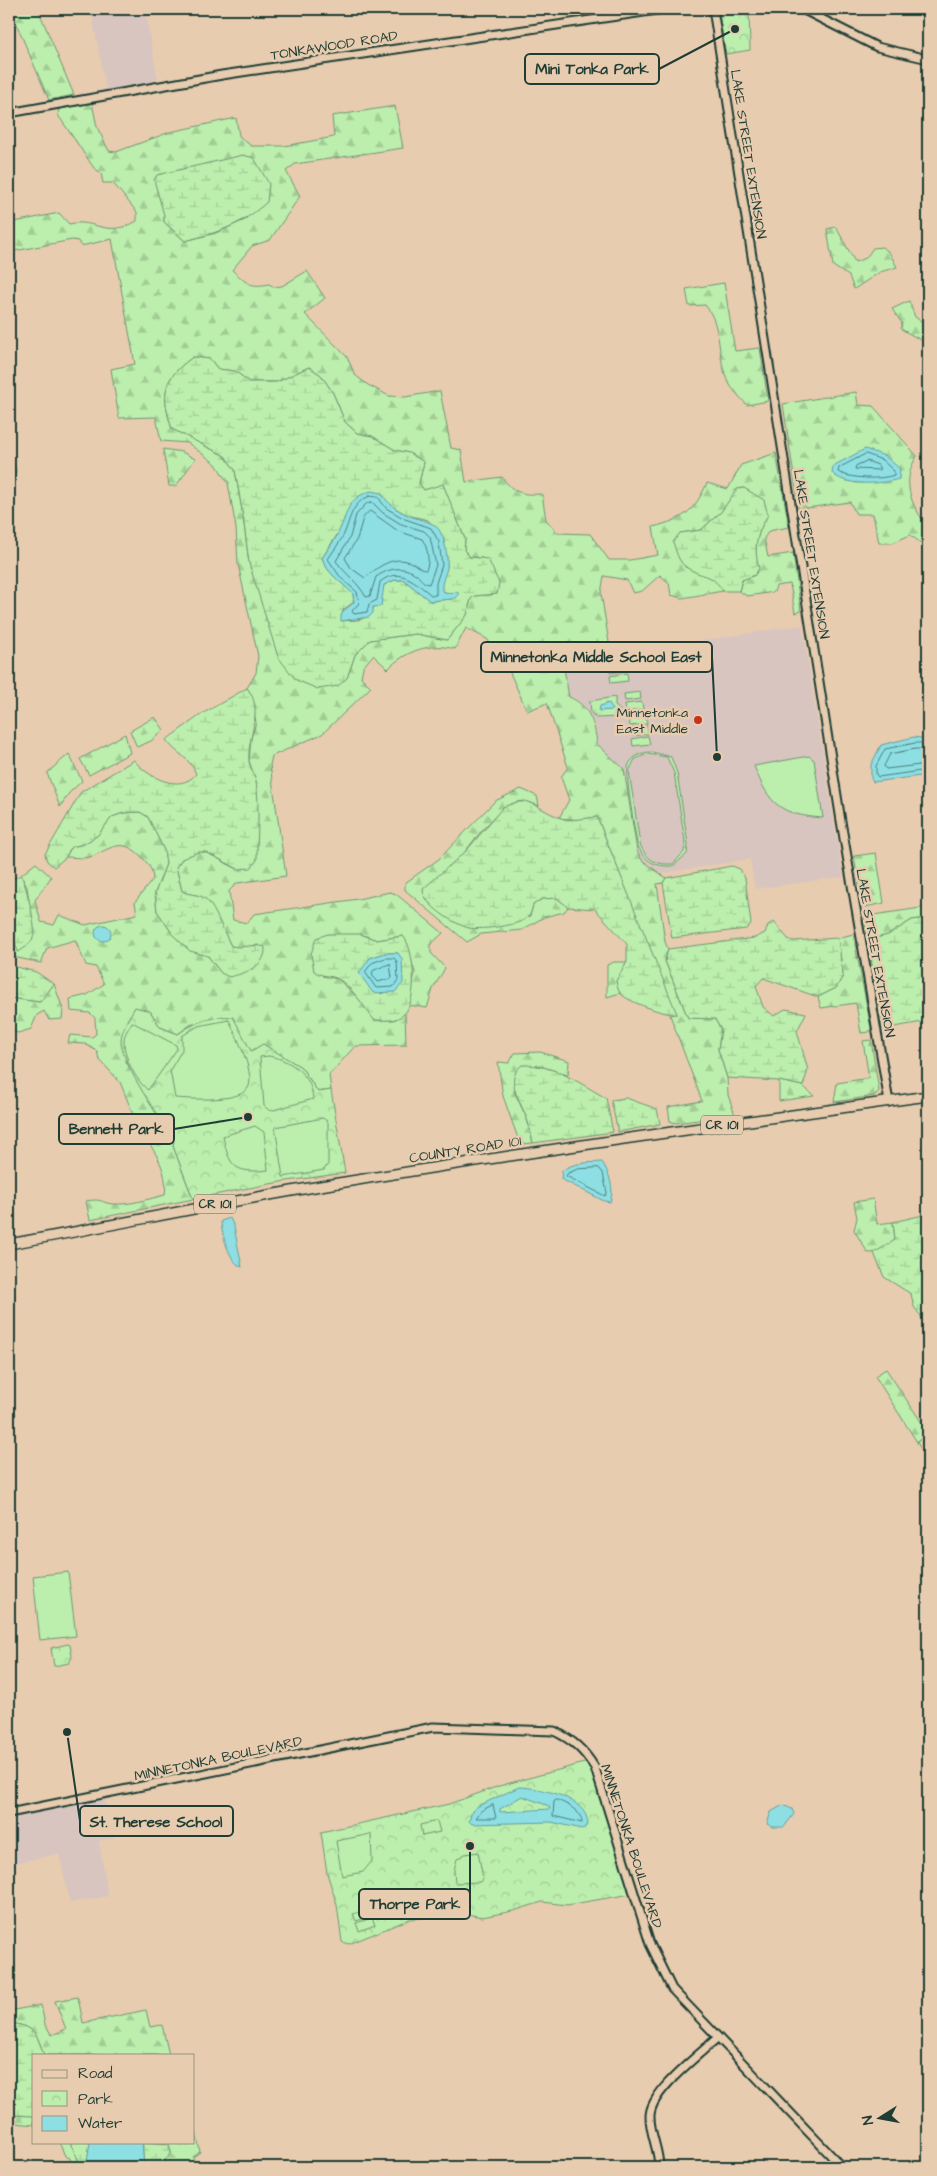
<svg xmlns="http://www.w3.org/2000/svg" width="937" height="2176" viewBox="0 0 937 2176" font-family="'Architects Daughter',sans-serif">
  <style>
    .built { fill: #d8c5c0 }
    .forest { fill: url(#forest-firs); stroke: #6e9670; fill-rule: evenodd }
    .wetland { fill: url(#wetland-marsh); stroke: #6e9670; fill-rule: evenodd }
    .park { fill: url(#park-crowns); stroke: #6e9670 }
    .pitch { fill: #bceead; stroke: #6e9670; fill-rule: evenodd }
    .water { fill: #8edfe4; stroke: #629e9e; fill-rule: evenodd }
    .lines { fill: none; stroke-linecap: round; stroke-linejoin: round }
    .shore { stroke: #4b7e7a; stroke-width: 1 }
    .minor-casing { stroke: #1f3d34; stroke-width: 11 }
    .major-casing { stroke: #1f3d34; stroke-width: 12 }
    .minor { stroke: #e8ccaf; stroke-width: 7 }
    .major { stroke: #e8ccaf; stroke-width: 9 }
    .poi-dot { fill: #c8321e; stroke: #e8ccaf; stroke-width: 2 }
    .labels { text-anchor: middle; stroke-width: 5; stroke-linejoin: round; paint-order: stroke }
    .shield { fill: #e8ccaf; stroke: #5b6859; stroke-width: 1 }
    .shield-label { font-size: 12px; font-weight: bold; fill: #1f3d34 }
    .street-label { font-size: 14px; fill: #1f3d34; stroke: #e8ccaf }
    .poi-label { font-size: 14px; fill: #1f3d34; stroke: #e8ccaf; text-anchor: end }
    .leader { fill: none; stroke: #1f3d34; stroke-width: 2 }
    .callout-dot { fill: #1f3d34; stroke: #e8ccaf; stroke-width: 2 }
    .callout { fill: #e8ccaf; stroke: #1f3d34; stroke-width: 2 }
    .callout-label { font-size: 15px; text-anchor: middle; font-weight: bold; fill: #1f3d34 }
  </style>
  <defs>
    <pattern id="forest-firs" width="22" height="20" patternUnits="userSpaceOnUse" patternTransform="scale(1.25)"><rect width="22" height="20" fill="#bceead"/><path d="M5 1l3.5 6h-7zM16 11l3.5 6h-7z" fill="#a1cd95"/></pattern>
    <pattern id="wetland-marsh" width="20" height="14" patternUnits="userSpaceOnUse" patternTransform="scale(1.25)"><rect width="20" height="14" fill="#bceead"/><path d="M1 5h8M5 5V1M11 12h8M15 12V8" fill="none" stroke="#a1cd95"/></pattern>
    <pattern id="park-crowns" width="20" height="18" patternUnits="userSpaceOnUse" patternTransform="scale(1.25)"><rect width="20" height="18" fill="#bceead"/><path d="M2 6a3 3 0 1 1 6 0M12 15a3 3 0 1 1 6 0" fill="none" stroke="#a1cd95"/></pattern>
  </defs>
  <rect width="100%" height="100%" fill="#e8ccaf"/>
  <filter id="ink" filterUnits="userSpaceOnUse"><feTurbulence type="fractalNoise" baseFrequency=".02" numOctaves="2"/><feDisplacementMap in="SourceGraphic" scale="10" xChannelSelector="R" yChannelSelector="G"/><feConvolveMatrix kernelMatrix="1 2 1 2 8 2 1 2 1" color-interpolation-filters="sRGB"/></filter>
  <g filter="url(#ink)">
    <g class="built">
      <path d="M91,9H145L158,80L106,90Z"/>
      <path d="M802,625L843,877L755,889L750,859L659,874L656,869L642,860L637,851L624,769L597,744L595,724L580,702L569,697L563,662Z"/>
      <path d="M105,1799L113,1838L99,1841L108,1896L70,1903L59,1854L9,1864V1818Z"/>
    </g>
    <g class="forest">
      <path d="M10,9H38L74,95L49,100Z"/>
      <path d="M92,103L97,127L109,151L116,152L170,132L236,118L239,136L251,146H284L334,137L332,116L395,106L403,148L295,164L286,171L300,196L270,240L252,246L232,270C247,283 249,288 269,284L274,287L282,286L307,271L325,298L305,314L347,357L355,375L368,385L389,396L405,397L440,391L451,448L461,450L466,482L502,477C514,494 523,495 542,494L546,520L558,533L590,534L609,560H630L658,555L653,527C684,519 694,512 707,483L728,489L741,465L776,453L789,527L769,531L764,538L768,557L793,553L801,611L795,613L790,584L776,586L774,592L747,596L739,591L742,580L755,575L758,569C753,548 757,532 768,515L744,488L738,489L721,512L701,530L680,533L685,567L715,579L723,591L682,598L671,595L669,583L660,575L642,591L633,593L627,580L604,576L601,593L611,655L563,663L569,697C589,705 595,724 597,744L624,769L637,851L642,860L666,878L663,883L657,884L665,942L668,949L665,961L688,1018L715,1019L721,1030L718,1049L727,1078L728,1095L735,1115L676,1123L670,1121L668,1107L702,1101L670,1015L676,1014L597,817L577,820L559,818L569,800L561,777L568,767L547,703L527,711L507,666L487,639L466,628L455,649C430,642 405,651 388,669L373,655L363,667L361,677L371,687L322,734L272,756L270,765L286,876L237,883L229,891L233,920L247,923L254,914L358,899L390,892L396,894L443,933L430,945L431,953L445,968L433,989L427,1008L409,1005L415,972L403,936L377,940L360,934L322,976L338,979L359,999L375,1020H394L405,1013L406,1045L355,1046L329,1075L331,1090L318,1092L301,1067L263,1045L251,1051L223,1016L190,1025L178,1034L160,1027L150,1011L125,1060L174,1141L173,1146L193,1199L90,1220L86,1201C103,1198 101,1203 113,1204C131,1205 148,1199 165,1195C168,1176 159,1158 149,1143L139,1142L136,1137L139,1129L120,1082L99,1059L97,1051L85,1044L68,1043L70,1035L92,1037L96,1034L95,1018L90,1013L71,1011L70,999L87,995L104,984L96,967L86,965L75,940L47,948L41,963L9,956V930L13,936L34,934L27,887L21,875L36,863L51,877L35,900L41,922L54,925L59,915L85,925L137,914L135,902L153,879C152,867 148,864 140,855C121,837 110,849 90,857C84,859 73,857 66,857L71,847L84,844L98,835L112,817L123,813L140,812L148,817L164,850L166,864L155,893L157,911L174,936L190,950L208,956L221,973L258,945L240,948L231,946C225,935 213,904 203,898C196,893 189,896 182,891L176,867C196,836 215,860 238,869L256,781L249,761L251,738L256,723L251,694L247,688L256,673L258,656L238,564L236,528L228,483L216,464L188,443L161,441L156,417L119,418L111,369L135,364L112,239L81,246L78,241L72,240L9,252V223L59,213L69,224C96,218 105,239 137,221V212L113,183H103L101,173L94,168L58,115L59,109ZM164,215L247,219L216,233L185,241L164,222ZM193,357L210,359L218,369L235,371L249,382H277L309,367L321,375L333,393L345,422L357,433L372,436L395,450L409,453L424,462L419,483L424,490L443,485L465,539L464,550L470,557L482,558L497,594L474,596L471,599L467,615L447,640L416,634L370,640L355,655L347,678L262,600L249,563L243,516L235,470L225,456L172,429C161,394 162,379 193,357Z"/>
      <path d="M836,227L855,262L866,258L873,248L882,247L889,252L897,267L880,272L854,289L849,276L833,266L827,229Z"/>
      <path d="M724,283L735,351L760,348L768,401L747,405C741,398 733,391 729,383C716,359 723,325 705,305L689,306L686,289Z"/>
      <path d="M909,301L915,317L928,326V344L901,329L902,323L892,309Z"/>
      <path d="M856,392L858,405L873,406L917,456C901,480 910,506 928,526V548L910,535L892,543H879L873,514H856L850,502L799,509L783,404Z"/>
      <path d="M163,449L182,452L195,459L176,486H169Z"/>
      <path d="M155,717L164,730L151,741L137,747L130,731Z"/>
      <path d="M125,734L130,753L89,775L80,759Z"/>
      <path d="M69,754L82,781L69,793L60,807L47,773Z"/>
      <path d="M521,789L537,796L539,806C532,803 524,800 517,802C491,808 445,880 429,903L455,922L470,928L530,916L533,905L542,899L557,898L568,907L564,912L544,917L522,930L481,934L467,942L405,890V883L439,859L495,801Z"/>
      <path d="M876,853L884,903L865,907L862,905L854,856Z"/>
      <path d="M928,907V918L912,920L888,935L868,940L864,919L866,916Z"/>
      <path d="M853,934L871,1028L869,1032L861,1033L856,1003L821,1008L818,997L836,988L843,976L838,938Z"/>
      <path d="M614,962H627L616,981L620,993L607,997V965Z"/>
      <path d="M54,984L63,1009L62,1019L49,1020L44,1011L37,1015L31,1029L18,1033L9,1030V998L40,1002Z"/>
      <path d="M871,1040L879,1091L874,1096L834,1102L837,1083L869,1078L863,1041Z"/>
      <path d="M540,1052L569,1061L568,1075L537,1065L514,1091L527,1119L533,1143L520,1144L503,1096L498,1062L509,1063L515,1053Z"/>
      <path d="M779,1081L803,1086L814,1096L779,1101Z"/>
      <path d="M873,1199L877,1224L893,1222L895,1240C886,1247 879,1253 868,1253L854,1230L857,1218L854,1202Z"/>
      <path d="M886,1369L928,1432L917,1442L875,1376Z"/>
      <path d="M78,1997L83,2023L146,2010L150,2027L162,2025L169,2055H44C36,2032 34,2026 9,2023V2011L41,2005L45,2025L52,2035L66,2029L55,2001Z"/>
      <path d="M14,2113L34,2116V2125L15,2123Z"/>
      <path d="M194,2122L200,2152L193,2157L195,2167H160L171,2152L168,2142H194Z"/>
      <path d="M59,2142H70L80,2164L88,2165L86,2167H72L70,2158L65,2156Z"/>
    </g>
    <g class="wetland">
      <path d="M243,155L254,158L269,184L267,202C240,226 219,232 185,241L164,222V215L154,180L157,175Z"/>
      <path d="M193,357L210,359L218,369L235,371L249,382H277L309,367L321,375L333,393L345,422L357,433L372,436L395,450L409,453L424,462L419,483L424,490L443,484L465,539L464,550L470,557L488,559L499,583L497,594L474,596L471,599L467,615L447,640L416,634L370,640L355,655L347,678L338,686L318,689L296,680L278,657L249,563L243,516L235,470L225,456L172,429C161,394 162,379 193,357ZM381,493L389,504L407,515L428,520L444,541L447,566L441,585L442,591L448,593L458,592L452,599L430,601L404,580H395L384,585C380,597 374,612 362,619C357,621 347,620 342,621L343,610L354,602L353,594C342,582 328,575 322,558L339,532L343,522Z"/>
      <path d="M744,488L764,500L768,515C757,532 753,548 759,568L755,575L742,580L739,591H723C710,571 703,579 686,567C678,562 676,550 673,542L680,533L701,530L721,512L737,489Z"/>
      <path d="M247,688C265,710 247,736 249,760C249,767 255,774 256,782C260,805 257,836 257,860L251,868L238,869L206,852H198L182,859L176,867L182,891C190,896 200,893 207,900C216,910 224,933 231,946C243,949 253,943 265,947C266,967 246,973 229,977L221,973L208,956L190,951L174,936L157,911L155,893L166,864L164,850L148,817L140,812L123,813L112,817L98,835L84,844L71,847L66,857L54,867L47,861L45,854L81,792L134,760C147,777 180,794 196,774C190,757 176,754 166,740L202,714Z"/>
      <path d="M615,697V706L621,711L620,717L596,718L591,713L590,701Z"/>
      <path d="M525,801C537,805 546,812 558,817C569,822 585,818 597,817L677,1014C667,1016 626,1001 620,993C618,990 617,985 616,981L627,962V944L595,909L568,907L557,898L542,899L533,905C532,908 531,914 529,916C522,926 481,930 469,928C454,924 423,905 423,889L467,850L503,807L517,802Z"/>
      <path d="M732,866L740,869L745,878L751,924L746,929L672,938L663,883L666,878Z"/>
      <path d="M21,875C26,885 36,925 34,935C32,944 25,948 18,952L13,936L9,930V881Z"/>
      <path d="M928,918V1021L883,1029L868,940L888,935L912,920Z"/>
      <path d="M774,922L788,939L793,941L838,938L843,976L836,988L818,997L763,978L756,986L763,1007L774,1016L785,1009L806,1013L797,1031L808,1070L803,1086L779,1081L727,1078L718,1049L721,1030L715,1019L688,1018L665,961L668,949L755,938L765,933L768,925Z"/>
      <path d="M328,934H360L377,940L403,936C415,949 418,1001 404,1014C396,1022 385,1020 374,1020C366,1009 349,983 336,978C328,975 322,977 314,971L311,954L316,938ZM385,953H398L388,991L381,994L370,958Z"/>
      <path d="M9,965L36,972L54,984L40,1002L9,998Z"/>
      <path d="M522,1065C554,1064 579,1083 606,1098L613,1132L533,1143C531,1135 530,1127 527,1119C521,1101 503,1080 522,1065Z"/>
      <path d="M626,1098L657,1109L660,1124L618,1132L611,1100Z"/>
      <path d="M928,1214V1324H927L914,1307L911,1294L884,1277L874,1253L895,1240L893,1222Z"/>
      <path d="M928,1434V1462L917,1442Z"/>
      <path d="M9,2023C34,2026 36,2032 44,2055H34V2116L9,2115Z"/>
      <path d="M70,2142H90L88,2165L80,2164Z"/>
      <path d="M142,2142L169,2144L171,2152L160,2167H144Z"/>
    </g>
    <g class="park">
      <path d="M718,9H749L750,50L726,54Z"/>
      <path d="M15,466L16,471L9,503V468Z"/>
      <path d="M135,1007L150,1011L160,1027L178,1034C194,1022 214,1015 233,1017L251,1051L263,1044L301,1067L318,1092L331,1090L345,1173L280,1182L193,1199L173,1146L174,1141C160,1118 123,1067 121,1042C121,1029 129,1018 135,1007Z"/>
      <path d="M68,1644L70,1645L72,1657L69,1663L54,1666L51,1648Z"/>
      <path d="M588,1762L596,1779L631,1894L567,1905L542,1902L513,1911L482,1917L467,1914L410,1919L349,1944L342,1942L337,1905L327,1873L321,1832L449,1804L499,1786Z"/>
    </g>
    <g class="pitch">
      <path d="M711,659L712,665L690,668L689,662Z"/>
      <path d="M625,663L626,671L610,673L609,666Z"/>
      <path d="M627,673L628,681L611,683L610,676Z"/>
      <path d="M640,692L641,699L625,701L624,694Z"/>
      <path d="M642,702L643,709L626,712L625,704Z"/>
      <path d="M646,716L647,724L630,726L629,718Z"/>
      <path d="M647,726L648,734L632,736L631,728Z"/>
      <path d="M648,736L650,744L633,746L632,739Z"/>
      <path d="M652,752L671,757L677,773L688,844L687,854L673,866C655,867 643,861 637,843C635,829 624,775 629,764C634,755 643,752 652,752ZM648,754L667,757L674,773L685,841L684,852L673,864C655,865 646,859 640,844L629,771L635,759Z"/>
      <path d="M809,756L814,760L823,818C781,815 769,805 754,766Z"/>
      <path d="M229,1020C236,1035 254,1071 249,1086C244,1103 189,1099 175,1098L170,1070L182,1050V1036L198,1026Z"/>
      <path d="M132,1022L176,1045L177,1049L148,1090C136,1081 123,1056 124,1040C124,1034 129,1028 132,1022Z"/>
      <path d="M269,1056C291,1060 312,1075 313,1099L270,1111L264,1106L260,1057Z"/>
      <path d="M323,1118L328,1122V1164L324,1170L283,1177L275,1127Z"/>
      <path d="M255,1126L264,1132L268,1170C235,1174 229,1167 223,1136Z"/>
      <path d="M68,1572L76,1636L40,1640L33,1576Z"/>
      <path d="M437,1821L440,1832L422,1836L420,1825Z"/>
      <path d="M371,1834L372,1861L363,1872L342,1876L336,1841Z"/>
      <path d="M478,1852L483,1878L480,1882L455,1883L454,1870L457,1859L465,1854Z"/>
      <path d="M369,1909L372,1916L356,1921L353,1914Z"/>
      <path d="M372,1918L375,1925L359,1931L356,1923Z"/>
    </g>
    <g class="water">
      <path d="M865,449L885,456L900,469L899,479C882,484 845,487 832,473L833,466Z"/>
      <path d="M371,491L381,493C388,503 396,510 408,515C425,523 438,519 444,541C446,548 448,561 447,568C445,576 441,582 442,591L448,593L458,592V596L452,599L430,601L404,580H395L384,585L381,606L373,607V613L369,617L341,621C340,609 347,610 354,602L353,594C342,582 328,575 322,558C328,549 335,541 339,531C349,511 346,499 371,491Z"/>
      <path d="M609,703L613,710L599,711L600,706Z"/>
      <path d="M914,737L928,739V775L873,782L871,778V765L881,745Z"/>
      <circle cx="103" cy="933" r="8"/>
      <path d="M385,953H398L402,959L403,983L395,992L373,993L359,973L370,958Z"/>
      <path d="M602,1162C609,1172 615,1190 610,1202L604,1201L561,1179L562,1171C573,1162 588,1163 602,1162Z"/>
      <path d="M230,1218L234,1227L242,1267C230,1264 221,1232 221,1221Z"/>
      <path d="M519,1787C541,1788 588,1797 588,1825L582,1829L551,1822L472,1824L469,1821L472,1811L478,1806ZM522,1796L549,1806L550,1809L500,1812V1809Z"/>
      <path d="M783,1805L792,1809L794,1814L784,1827H773L767,1824L771,1812Z"/>
      <path d="M90,2142H142L144,2167H86Z"/>
    </g>
    <g class="lines">
      <g class="shore">
        <path d="M866,454L882,460L894,471V475C882,480 850,479 838,472L839,468Z"/>
        <path d="M867,461L878,465L880,470L855,469L856,466Z"/>
        <path d="M370,496L378,497L386,508L405,519L431,528L439,542L442,565L436,583V595H431C415,582 400,566 380,582L377,600L369,604L367,612L354,614L352,611L359,603L357,592L341,578L328,559C333,551 340,543 344,534C351,518 351,503 370,496Z"/>
        <path d="M372,502L383,513L401,524L424,531L430,537L436,565L429,584C423,583 421,579 417,575C404,565 389,568 376,577L370,596L366,597C357,581 347,576 336,561L350,537L356,515L366,504Z"/>
        <path d="M370,511L398,531L422,539C428,548 430,561 426,570C420,570 417,565 412,563C393,554 377,568 365,578L351,568L345,558L357,539L363,518Z"/>
        <path d="M928,743H915L885,749L876,766V774L878,777L928,770"/>
        <path d="M928,749H915L890,754L884,766L886,769L928,764"/>
        <path d="M386,958H394L397,962L398,980L393,987L376,988L365,972L372,963Z"/>
        <path d="M390,964L392,978L378,982L372,975L373,971Z"/>
        <path d="M599,1168L603,1173L607,1193L605,1196L566,1176L568,1173L578,1169Z"/>
        <path d="M557,1800C567,1804 582,1811 582,1823L553,1816L554,1802Z"/>
        <path d="M493,1805L496,1818H476L481,1811Z"/>
      </g>
      <defs>
        <g id="minor">
          <path d="M713,9L841,821L889,1102"/>
          <path d="M802,9L877,47L928,59"/>
          <path d="M9,113L222,75L664,9"/>
          <path d="M9,1813L433,1727L554,1731C573,1740 584,1750 595,1768L650,1944L672,1989L842,2167"/>
          <path d="M659,2167C659,2150 650,2134 650,2117C649,2092 699,2055 717,2038"/>
        </g>
        <path id="major" d="M9,1244C121,1224 232,1200 345,1182C539,1150 734,1123 928,1096"/>
      </defs>
      <use href="#minor" class="minor-casing"/>
      <use href="#major" class="major-casing"/>
      <use href="#minor" class="minor"/>
      <use href="#major" class="major"/>
    </g>
  </g>
  <circle class="poi-dot" cx="698" cy="720" r="5"/>
  <g class="labels">
    <g class="shield">
      <rect x="701" y="1115.5" width="42" height="19" rx="4"/>
      <rect x="194" y="1194.5" width="42" height="19" rx="4"/>
    </g>
    <g class="shield-label">
      <text x="722" y="1129">CR 101</text>
      <text x="215" y="1208">CR 101</text>
    </g>
    <g class="street-label">
      <text transform="translate(334 45) rotate(-9)" y="5">TONKAWOOD ROAD</text>
      <text transform="translate(749 154) rotate(81)" y="5">LAKE STREET EXTENSION</text>
      <text transform="translate(812 554) rotate(81)" y="5">LAKE STREET EXTENSION</text>
      <text transform="translate(876 953) rotate(80)" y="5">LAKE STREET EXTENSION</text>
      <text transform="translate(465 1149) rotate(-9)" y="5">COUNTY ROAD 101</text>
      <text transform="translate(218 1758) rotate(-12)" y="5">MINNETONKA BOULEVARD</text>
      <text transform="translate(632 1846) rotate(72)" y="5">MINNETONKA BOULEVARD</text>
    </g>
    <g class="poi-label">
      <text x="688" y="717">Minnetonka<tspan x="688" dy="16">East Middle</tspan></text>
    </g>
  </g>
  <path class="leader" d="M735 29L659 69M717 757L712 657M248 1117L174 1129M67 1732L80 1821M470 1846L470 1904"/>
  <g class="callout-dot">
    <circle cx="735" cy="29" r="5"/>
    <circle cx="717" cy="757" r="5"/>
    <circle cx="248" cy="1117" r="5"/>
    <circle cx="67" cy="1732" r="5"/>
    <circle cx="470" cy="1846" r="5"/>
  </g>
  <g class="callout">
    <rect x="525" y="54" width="134" height="30" rx="5"/>
    <rect x="481" y="642" width="231" height="30" rx="5"/>
    <rect x="59" y="1114" width="115" height="30" rx="5"/>
    <rect x="80" y="1806" width="153" height="30" rx="5"/>
    <rect x="359" y="1889" width="111" height="30" rx="5"/>
  </g>
  <g class="callout-label">
    <text x="592" y="74">Mini Tonka Park</text>
    <text x="596" y="662">Minnetonka Middle School East</text>
    <text x="116" y="1134">Bennett Park</text>
    <text x="156" y="1827">St. Therese School</text>
    <text x="415" y="1909">Thorpe Park</text>
  </g>
  <rect width="937" height="2176" fill="none" stroke="#e8ccaf" stroke-width="30"/>
  <rect x="15" y="15" width="907" height="2146" fill="none" stroke="#1f3d34" stroke-width="2" filter="url(#ink)"/>
  <rect x="32" y="2054" width="162" height="90" fill="#e8ccaf" stroke="#98937e"/>
  <rect x="42" y="2070" width="25" height="8" fill="#e8ccaf" stroke="#98937e"/>
  <text x="78" y="2078" font-size="15" fill="#1f3d34">Road</text>
  <rect x="42" y="2091" width="25" height="15" fill="url(#park-crowns)" stroke="#98937e"/>
  <text x="78" y="2104" font-size="15" fill="#1f3d34">Park</text>
  <rect x="42" y="2116" width="25" height="15" fill="#8edfe4" stroke="#98937e"/>
  <text x="78" y="2128" font-size="15" fill="#1f3d34">Water</text>
  <g transform="translate(880 2118) rotate(259)" stroke="#e8ccaf" stroke-width="4" paint-order="stroke">
  <path d="M0-4L9 19L0 12L-9 19Z" fill="#1f3d34"/>
  <text y="-8" font-size="14" font-weight="bold" text-anchor="middle" fill="#1f3d34">N</text>
  </g>
</svg>
